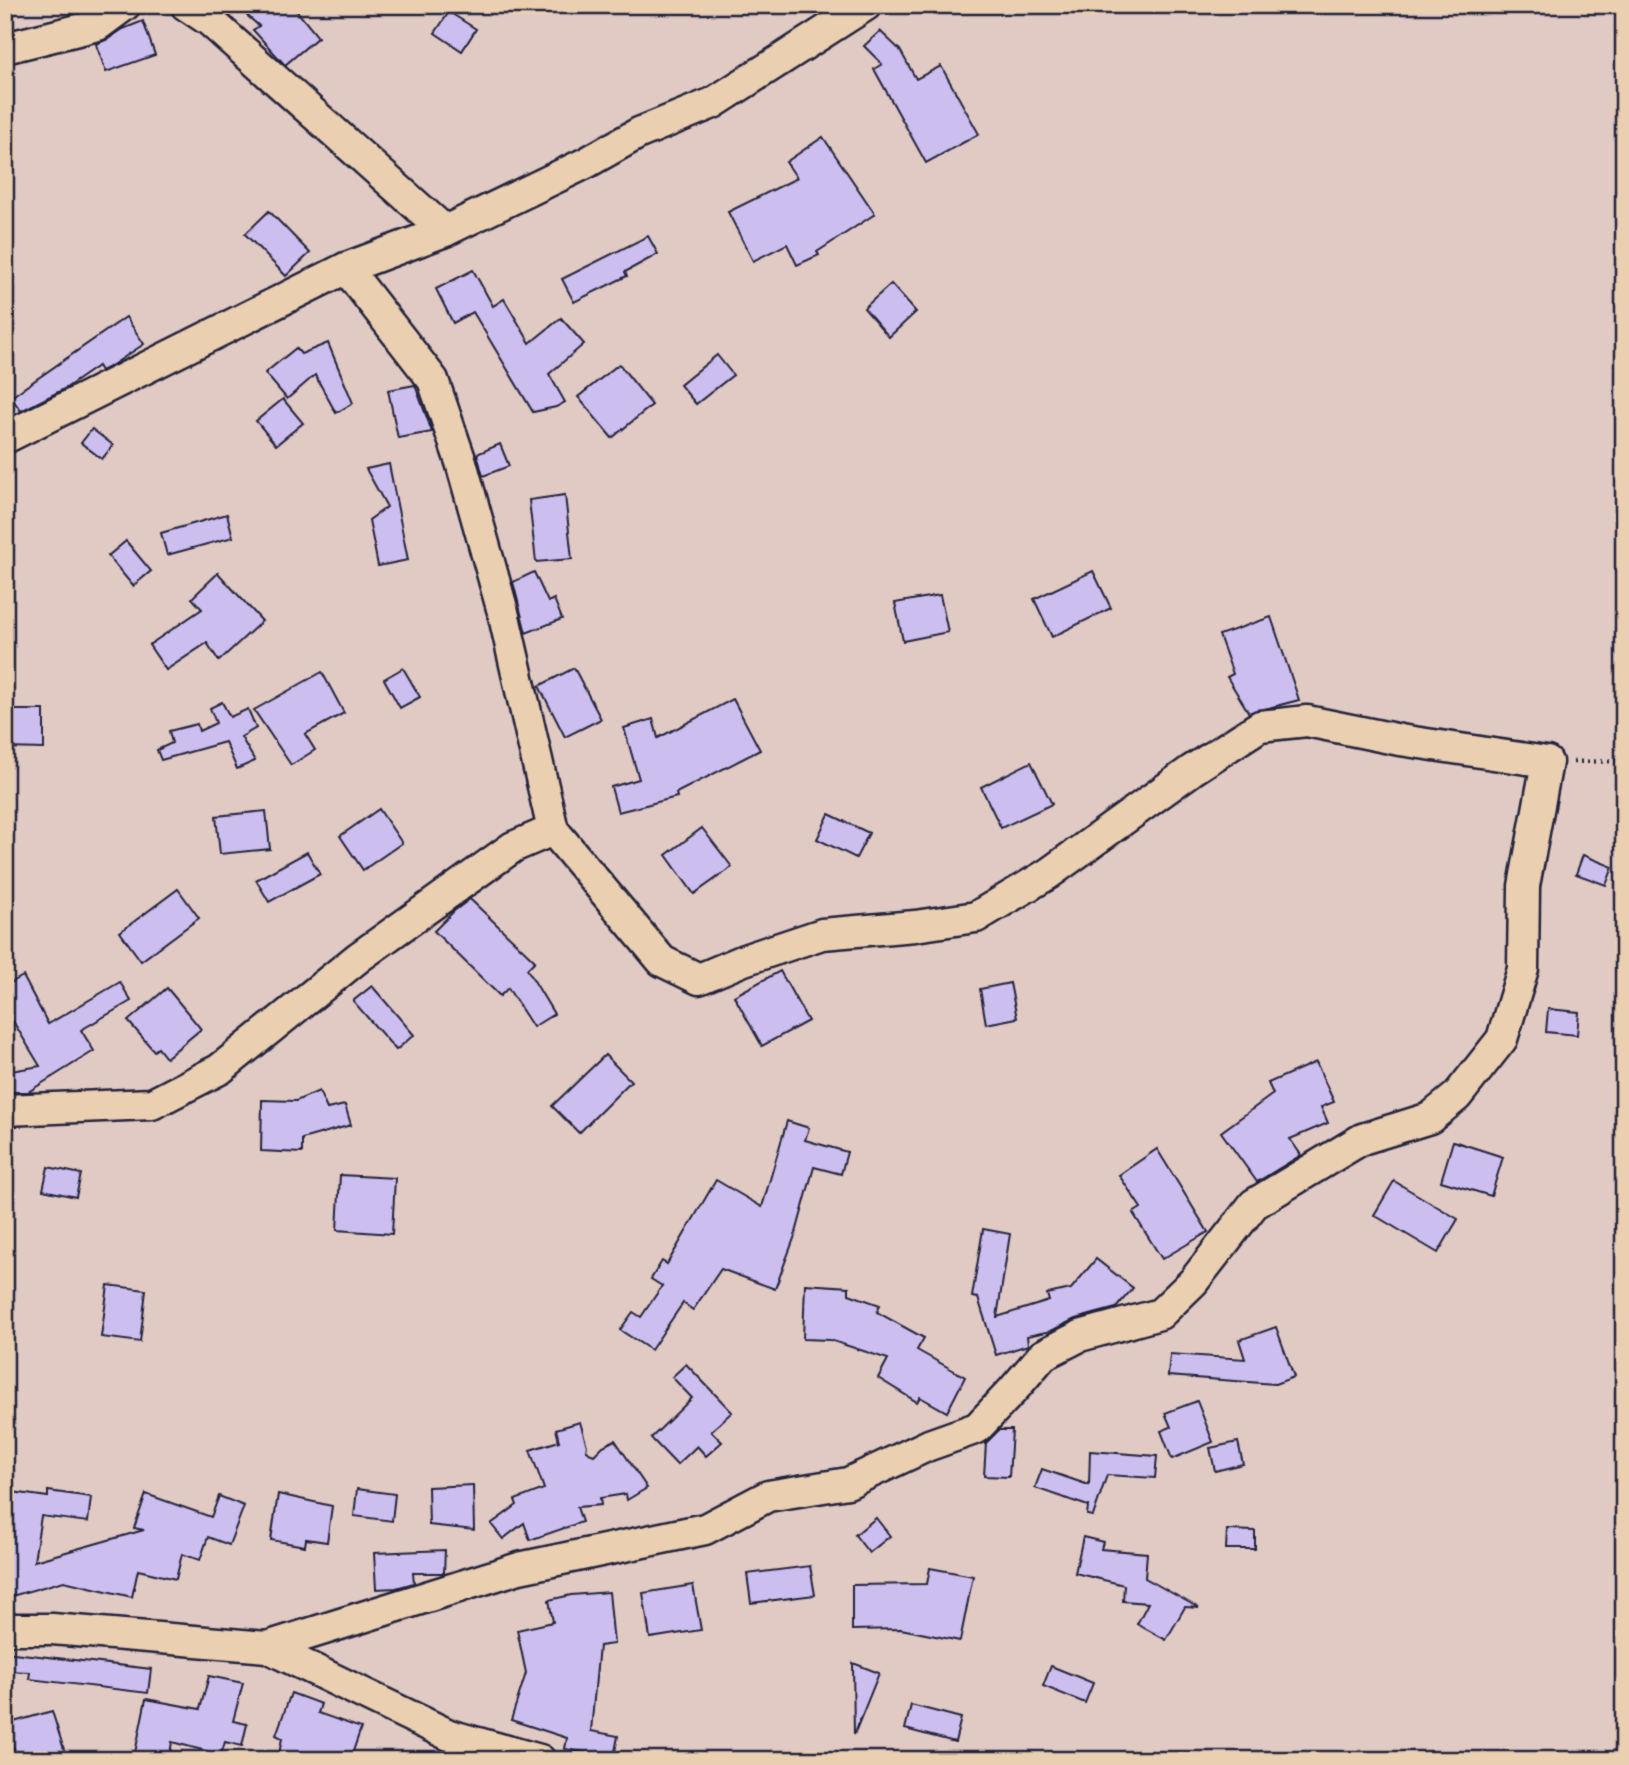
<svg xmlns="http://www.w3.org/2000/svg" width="1629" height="1765" viewBox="0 0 1629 1765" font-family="'Shantell Sans',sans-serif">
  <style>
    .building { fill: #ccbff0; stroke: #22223b; stroke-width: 2 }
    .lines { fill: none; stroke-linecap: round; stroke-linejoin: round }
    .minor-casing { stroke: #22223b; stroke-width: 35 }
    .path { stroke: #22223b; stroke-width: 4.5; stroke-dasharray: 2 5; stroke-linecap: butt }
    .minor { stroke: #eacfb1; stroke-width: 30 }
  </style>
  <rect width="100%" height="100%" fill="#e1cac4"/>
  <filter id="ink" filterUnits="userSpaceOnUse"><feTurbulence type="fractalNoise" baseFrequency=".0143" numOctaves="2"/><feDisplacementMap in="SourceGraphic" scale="14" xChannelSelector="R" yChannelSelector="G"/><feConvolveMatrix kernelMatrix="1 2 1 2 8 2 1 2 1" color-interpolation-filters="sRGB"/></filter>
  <g filter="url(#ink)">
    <g class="building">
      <path d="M235,5H292L318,37L285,65L253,30L259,26Z"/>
      <path d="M449,12L476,29L462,51L435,33Z"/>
      <path d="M143,21L155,55L106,72L96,44L108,39L123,29Z"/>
      <path d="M880,31L900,50L916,79L941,66L979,134L926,163L874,69L882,64L864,46Z"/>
      <path d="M823,137L875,214L817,252L819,255L797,265L787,244L753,261L728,212L797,178L786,162Z"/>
      <path d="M269,211L310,253L286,276L245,234Z"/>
      <path d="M648,236L658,254L625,272L627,276L574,302L562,279Z"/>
      <path d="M473,270L493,306L504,299L530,343L561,318L584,344L549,374L565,402L556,407L533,412L473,312L453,323L436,289Z"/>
      <path d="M891,284L916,312L889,337L864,308Z"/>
      <path d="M126,317L144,344L111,366L101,371L98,366L66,388L21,411L11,397Z"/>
      <path d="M328,343L353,403L336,413L315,375L287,399L265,373L296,348L301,354Z"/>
      <path d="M717,355L733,375L696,404L680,385Z"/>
      <path d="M619,364L652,405L612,438L578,397Z"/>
      <path d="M415,385L432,432L398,438L388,390Z"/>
      <path d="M283,399L303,423L276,445L256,421Z"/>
      <path d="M92,429L113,445L102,459L81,443Z"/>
      <path d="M500,444L509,466L483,476L477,454Z"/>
      <path d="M389,464L408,560L378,566L369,520L387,507L366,469Z"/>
      <path d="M565,495L572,559L536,562L529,500Z"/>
      <path d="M227,514L233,537L167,555L161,533Z"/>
      <path d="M126,541L151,571L133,586L108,556Z"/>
      <path d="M1093,571L1111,608L1052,637L1034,599Z"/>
      <path d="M534,572L548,602L554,599L562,619L526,633L513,582Z"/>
      <path d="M218,573L262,621L219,661L207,643L166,670L149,645L202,609L192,598Z"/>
      <path d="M940,595L948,632L903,641L895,603Z"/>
      <path d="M1271,617L1299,700L1249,713L1227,677L1233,674L1219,635Z"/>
      <path d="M403,668L420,697L400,708L384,679Z"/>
      <path d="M574,668L601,719L565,737L539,686Z"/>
      <path d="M322,672L344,713L305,734L315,750L291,765L254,710Z"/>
      <path d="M733,699L760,750L676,793L677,797L618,812L611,787L639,779L624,728L653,719L658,738Z"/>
      <path d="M222,702L230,717L248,709L256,728L241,737L255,761L237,769L225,742L161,760L157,750L172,743L169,731L197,724L199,731L216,723L210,708Z"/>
      <path d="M5,710H44V749L5,748Z"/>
      <path d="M1031,762L1052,804L1001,828L981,787Z"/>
      <path d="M379,809L402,843L363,870L340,836Z"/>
      <path d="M266,811L270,849L220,854L216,816Z"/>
      <path d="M829,814L869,833L856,858L817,839Z"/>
      <path d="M702,828L732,867L694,894L666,855Z"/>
      <path d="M307,852L320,874L269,902L256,880Z"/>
      <path d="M1583,855L1613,867L1606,885L1576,874Z"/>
      <path d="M178,889L199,918L141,961L120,932Z"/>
      <path d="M470,899L535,961L527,969L554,1014L533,1027L508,988L500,996L434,931L454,911Z"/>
      <path d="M780,971L808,1021L762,1046L734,996Z"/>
      <path d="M23,976L48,1024L120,982L131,1001L81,1030L94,1051L28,1092H5V1072L40,1066L11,1018L5,1021V986Z"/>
      <path d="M1010,983L1017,1018L986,1024L980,989Z"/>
      <path d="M372,986L414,1035L396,1050L353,1001Z"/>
      <path d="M167,988L201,1029L166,1058L158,1048L154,1051L128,1021Z"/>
      <path d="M1548,1009L1579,1012L1577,1035L1546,1032Z"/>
      <path d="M605,1055L631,1081L579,1133L552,1106Z"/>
      <path d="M1316,1062L1334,1102L1321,1107L1328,1123L1290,1139L1301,1155L1257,1182L1221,1132L1273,1094L1268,1083Z"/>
      <path d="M319,1091L327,1109L345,1105L351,1125L302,1139V1153L261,1151L262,1100L296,1101Z"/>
      <path d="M787,1121L809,1128L805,1140L847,1152L841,1174L814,1167L796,1233L775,1289L721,1269L693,1310L683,1303L651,1350L620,1330L633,1312L641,1317L662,1286L651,1279L662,1261L667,1264L716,1180L762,1207Z"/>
      <path d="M1453,1141L1503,1157L1491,1196L1441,1181Z"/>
      <path d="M1157,1149L1208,1232L1162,1259L1133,1213L1141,1208L1119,1175Z"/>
      <path d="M48,1167L81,1174L76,1197L43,1190Z"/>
      <path d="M340,1175L395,1178L392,1234L337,1230Z"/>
      <path d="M1394,1181L1458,1219L1438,1253L1374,1215Z"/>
      <path d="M983,1229L1010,1234L997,1317L1049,1301L1047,1294L1071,1289L1096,1259L1133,1288L1116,1308L1075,1319L1051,1331L1027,1336L1028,1345L996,1355L978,1298L972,1297Z"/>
      <path d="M805,1284L849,1287V1294L880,1305L877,1312L924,1338L917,1350L965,1377L947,1412L920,1397L917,1402L878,1378L888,1359L830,1340L803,1339Z"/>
      <path d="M108,1285L146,1290L140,1342L101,1337Z"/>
      <path d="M1276,1327L1294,1377L1275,1384L1168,1376L1170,1354L1245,1359L1239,1340Z"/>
      <path d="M686,1364L732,1412L711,1431L722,1442L706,1456L697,1446L677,1465L651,1438L692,1398L672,1377Z"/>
      <path d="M1197,1401L1213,1442L1172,1459L1161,1431L1171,1427L1165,1413Z"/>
      <path d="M580,1422L587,1446L586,1449L589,1453L594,1455L603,1446L615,1440L647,1488L627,1500L626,1494L600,1498L601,1505L577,1507L582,1522L530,1540L524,1523L503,1539L491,1524L517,1505L515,1500L544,1489L530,1450L559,1441L556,1429Z"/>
      <path d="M999,1430H1012L1009,1477L984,1476L986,1443Z"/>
      <path d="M1238,1442L1243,1464L1215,1471L1210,1448Z"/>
      <path d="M1090,1451L1157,1456L1155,1478L1107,1475L1093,1516L1087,1515L1088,1506L1035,1488L1042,1469L1089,1485Z"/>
      <path d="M473,1485L474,1530L429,1525L428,1487Z"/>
      <path d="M357,1489L395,1494L392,1521L354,1516Z"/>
      <path d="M5,1491L48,1497V1491L91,1497L88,1522L41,1516L34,1561L144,1530L134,1528L146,1494L211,1517L219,1496L244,1506L229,1545L208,1537L200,1560L182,1554L176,1579L138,1570L132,1597L64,1581L5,1598Z"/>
      <path d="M278,1494L332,1506L327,1542L306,1539L305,1546L271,1540Z"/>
      <path d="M876,1518L890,1536L869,1553L855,1535Z"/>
      <path d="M1227,1530L1255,1531V1549H1226Z"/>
      <path d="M1083,1537L1103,1542L1101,1549L1147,1553L1145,1578L1199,1608L1185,1607L1166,1640L1137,1624L1148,1603L1123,1601L1124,1585L1075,1573Z"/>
      <path d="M445,1550L444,1573H413L414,1583L396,1588L376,1589L374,1553Z"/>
      <path d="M810,1566L815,1595L751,1603L747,1574Z"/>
      <path d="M930,1568L973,1576L960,1641L901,1629L852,1630V1585L927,1584Z"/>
      <path d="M693,1585L701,1630L650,1638L643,1593Z"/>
      <path d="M609,1592L614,1644L599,1646L591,1731L618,1736L614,1757L565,1749L567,1738L511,1720L526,1673L517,1630L553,1622L549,1600L571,1595Z"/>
      <path d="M5,1652L151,1669L148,1693L29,1679L30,1672L5,1671Z"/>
      <path d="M853,1663L879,1673L854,1735Z"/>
      <path d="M1051,1666L1093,1683L1085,1703L1043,1686Z"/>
      <path d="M209,1676L243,1683L233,1721L247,1724L242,1746L225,1742L221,1755L172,1742L169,1760L135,1753L146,1699L200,1709Z"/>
      <path d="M291,1693L321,1704L318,1713L361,1728L350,1760H278L282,1738L276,1735Z"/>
      <path d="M911,1705L961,1718L955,1742L905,1729Z"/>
      <path d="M52,1711L66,1756L53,1760H17L7,1724Z"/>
    </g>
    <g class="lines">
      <defs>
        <g id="minor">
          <path d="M186,5L210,21L445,231"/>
          <path d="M5,48L98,25L125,5"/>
          <path d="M5,438L346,268L445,231L586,163L639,133L713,103L866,5"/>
          <path d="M5,1110L152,1104L220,1069L359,957L513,847L553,830"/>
          <path d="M5,1629H52L267,1647L449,1735L540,1760"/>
          <path d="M267,1647L519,1568L705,1529L768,1496L848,1483L929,1445L977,1428L1013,1390L1043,1355L1080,1336L1160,1314L1193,1282L1254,1204L1362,1139L1430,1118L1457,1096L1502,1039L1523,969L1524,886L1547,762L1400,740L1307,721L1260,726L1192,770L1048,874L976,917L915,926L822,934L744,960L699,979L662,961L553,830L503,612L461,462L433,380L346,268"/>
        </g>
      </defs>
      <use href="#minor" class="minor-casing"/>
      <path class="path" d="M1573,762L1624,761"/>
      <use href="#minor" class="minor"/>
    </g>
  </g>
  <rect width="1629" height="1765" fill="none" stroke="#eacfb1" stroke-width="28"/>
  <rect x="14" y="14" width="1601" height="1737" fill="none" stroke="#22223b" stroke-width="2.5" filter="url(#ink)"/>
</svg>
